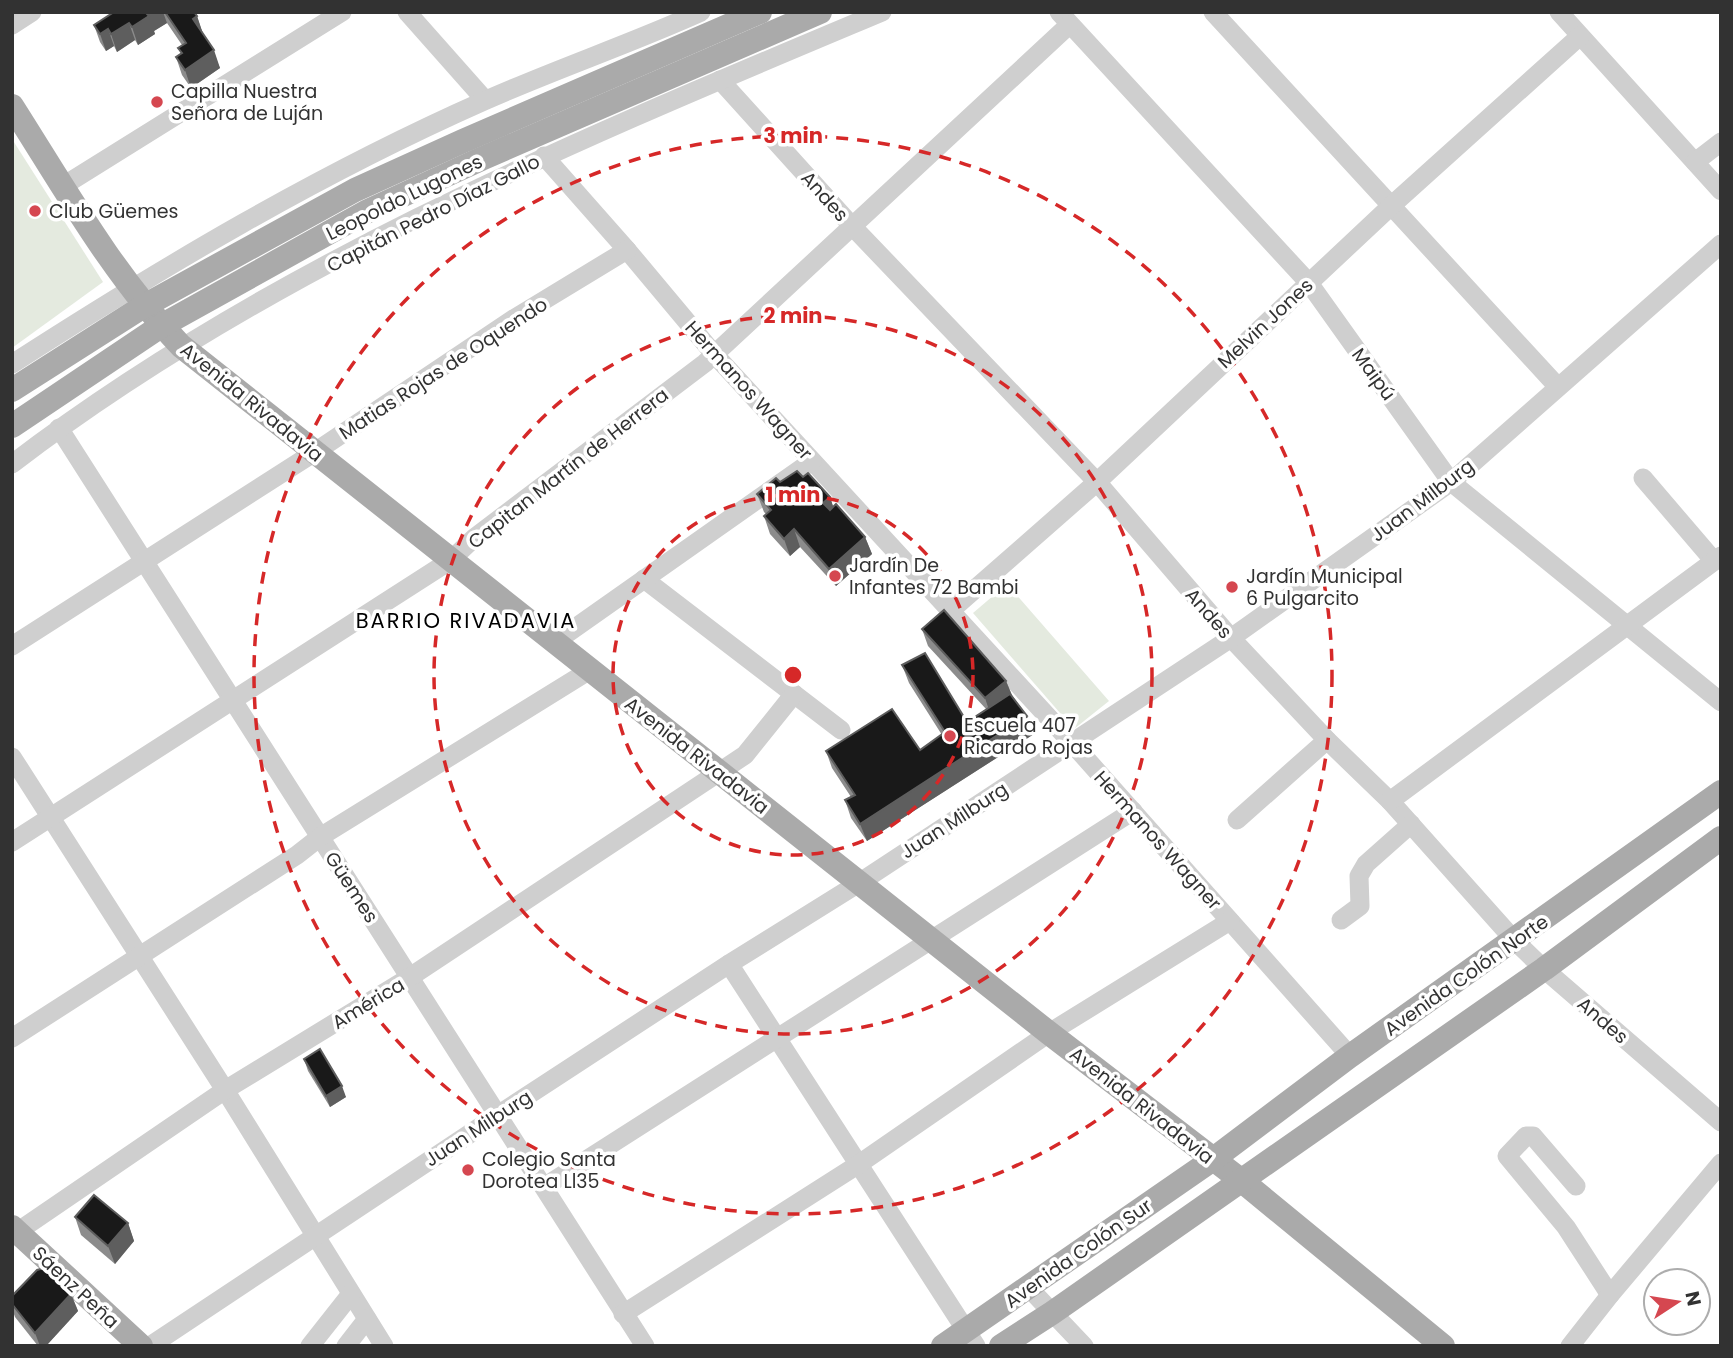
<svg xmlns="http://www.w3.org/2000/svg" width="1733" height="1358" viewBox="0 0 1733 1358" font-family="Poppins,sans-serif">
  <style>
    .green { fill: #e4eadf }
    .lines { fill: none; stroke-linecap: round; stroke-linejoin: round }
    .minor { stroke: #cfcfcf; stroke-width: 19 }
    .major { stroke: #aaa; stroke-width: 24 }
    .wall { fill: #8c8c8c }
    .shaded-wall { fill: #5e5e5e }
    .building { fill: #191919; stroke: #5e5e5e; stroke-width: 2 }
    .ring { fill: none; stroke: #d62828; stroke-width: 3.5; stroke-dasharray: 12 9 }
    .poi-dot { fill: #d54750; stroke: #fff; stroke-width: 2.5 }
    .labels { text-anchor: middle; stroke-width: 7; stroke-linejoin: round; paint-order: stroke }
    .poi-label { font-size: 19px; fill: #323232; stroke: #fff; text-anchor: start }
    .street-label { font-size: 19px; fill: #323232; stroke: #fff }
    .neighbourhood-label { font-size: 21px; letter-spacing: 2px; fill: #000; stroke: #fff }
    .centre { fill: #d62828; stroke: #fff; stroke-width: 3.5 }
    .ring-label { font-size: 21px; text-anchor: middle; font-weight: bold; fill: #d62828; stroke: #fff; stroke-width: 7; stroke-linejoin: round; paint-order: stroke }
  </style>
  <rect width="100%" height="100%" fill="#fff"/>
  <g class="green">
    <path d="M12,139L103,282L12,348Z"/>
    <path d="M1007,584L1109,701L1074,729L973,613Z"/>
  </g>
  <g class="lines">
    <g class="minor">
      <path d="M407,12L485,100"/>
      <path d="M1059,12L1309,283L1451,482L1721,702"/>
      <path d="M1213,12L1558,387"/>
      <path d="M1559,12L1721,191"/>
      <path d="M12,25L32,12"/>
      <path d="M720,80L852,226L1097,482L1231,638L1327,740L1390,801L1515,941L1544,969L1721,1122"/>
      <path d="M544,156L627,250L714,354L1072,743L1350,1056"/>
      <path d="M1695,162L1721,142"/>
      <path d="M63,186L342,12"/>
      <path d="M12,364C164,266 319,174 484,101C556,69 630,44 701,12"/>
      <path d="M59,428L645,1346"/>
      <path d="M12,464C272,265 582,138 882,12"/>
      <path d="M1643,478L1714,561"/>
      <path d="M644,579L841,730"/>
      <path d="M950,611L1097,482L1391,206L1580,36"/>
      <path d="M555,642L812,461"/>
      <path d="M12,646L315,452L515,318L627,250"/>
      <path d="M12,757L225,1090L384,1346"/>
      <path d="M1390,801L1721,556"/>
      <path d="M1237,820L1327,740"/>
      <path d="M12,842L451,560L474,538L705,363L1069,25"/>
      <path d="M1341,920L1360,906L1359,876L1366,864L1411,824"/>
      <path d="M729,964L976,1346"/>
      <path d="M12,1038L297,855L320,837L590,670"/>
      <path d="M1576,1186L1533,1136H1526L1507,1156L1566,1227L1610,1295"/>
      <path d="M544,1187L1133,811"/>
      <path d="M17,1232L225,1090L410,977L745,755L794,694"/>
      <path d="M1028,1287L1084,1346"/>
      <path d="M623,1314L859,1164L1049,1033L1230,921"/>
      <path d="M150,1346L498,1115L729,964L859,883L1231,638L1451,482L1721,244"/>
      <path d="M310,1346L351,1294"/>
      <path d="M346,1346L367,1319"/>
      <path d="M1570,1346L1610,1295L1721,1163"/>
    </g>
    <g class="major">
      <path d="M12,106C65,189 113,275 181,346L1049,1033L1242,1181L1443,1346"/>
      <path d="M12,390L144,306L355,190L463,141L760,12"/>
      <path d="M12,426L161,326L366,212L481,159L820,12"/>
      <path d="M12,1227L141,1346"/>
      <path d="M943,1346L1212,1160L1350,1056L1721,792"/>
      <path d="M1001,1346L1052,1313L1544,969L1721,838"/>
    </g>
  </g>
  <g class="wall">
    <path d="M114,12H194L197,16L203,34L220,68L191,88L182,75L176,57L181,54L178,48L182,45L167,23L154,31L155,34L138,45L135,40L117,52L114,46L106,51L100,42L94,25Z"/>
    <path d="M803,477L830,497L833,507L865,537L872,554L836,586L800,547L790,556L770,534L764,516L766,514L764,512L757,494L780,482Z"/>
    <path d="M922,629L1006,681L1012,695L1027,716L1034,734L867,841L851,818L845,800L851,797L832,768L826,751L920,750L942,735L909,683L902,665L967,722L986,709L928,646Z"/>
    <path d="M304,1059L346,1097L330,1107L308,1071Z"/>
    <path d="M75,1217L128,1223L134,1241L115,1264L81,1235Z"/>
    <path d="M71,1294L78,1311L46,1346H38L15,1317L12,1309V1296Z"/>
  </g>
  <g class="shaded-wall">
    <path d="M150,12H163L167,23L154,31L155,34L138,45L132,27Z"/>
    <path d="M197,16L203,34L193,19Z"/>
    <path d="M129,23L135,40L117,52L111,34Z"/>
    <path d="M108,29L114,46L106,51L100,34Z"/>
    <path d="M214,50L220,68L191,88L185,70Z"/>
    <path d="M830,497L836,515L830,520L823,503Z"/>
    <path d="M794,529L800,547L790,556L784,539Z"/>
    <path d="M865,537L872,554L836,586L829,569Z"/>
    <path d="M1006,681L1013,698L991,716L985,698Z"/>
    <path d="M1027,716L1034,734L867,841L860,824Z"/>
    <path d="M342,1086L346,1097L330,1107L326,1096Z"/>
    <path d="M128,1223L134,1241L115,1264L108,1246Z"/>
    <path d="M71,1294L78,1311L46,1346H40L35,1333Z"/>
  </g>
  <g class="building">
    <path d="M114,12H150L147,14L149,16L132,27L129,23L111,34L108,29L100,34L94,25Z"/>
    <path d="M165,12H194L197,16L193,19L214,50L185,70L176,57L182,53L178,48L186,43Z"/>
    <path d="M797,471L803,477L808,473L830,497L823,503L830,510L836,504L865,537L829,569L794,529L784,539L764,516L771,510L757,494L776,478L780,482Z"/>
    <path d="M944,610L1006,681L985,698L922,629Z"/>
    <path d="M925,653L967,722L1010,694L1027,716L860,824L845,800L855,795L826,751L892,709L920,750L945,732L902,665Z"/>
    <path d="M320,1049L342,1086L326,1096L304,1059Z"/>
    <path d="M94,1195L128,1223L108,1246L75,1217Z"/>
    <path d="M44,1268L71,1294L35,1333L12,1304V1296L37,1270Z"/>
  </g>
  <g class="ring">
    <circle cx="793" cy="675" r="180"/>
    <circle cx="793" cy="675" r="359"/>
    <circle cx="793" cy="675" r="539"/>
  </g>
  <g class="poi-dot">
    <circle cx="157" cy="102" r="7"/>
    <circle cx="35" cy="211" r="7"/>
    <circle cx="835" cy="576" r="7"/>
    <circle cx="1232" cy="587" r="7"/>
    <circle cx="950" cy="736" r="7"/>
    <circle cx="468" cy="1170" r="7"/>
  </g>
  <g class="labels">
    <g class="poi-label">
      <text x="171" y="98">Capilla Nuestra<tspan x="171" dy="22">Señora de Luján</tspan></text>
      <text x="49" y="218">Club Güemes</text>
      <text x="849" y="572">Jardín De<tspan x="849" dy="22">Infantes 72 Bambi</tspan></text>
      <text x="1246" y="583">Jardín Municipal<tspan x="1246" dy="22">6 Pulgarcito</tspan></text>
      <text x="964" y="732">Escuela 407<tspan x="964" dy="22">Ricardo Rojas</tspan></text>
      <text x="482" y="1166">Colegio Santa<tspan x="482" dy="22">Dorotea Ll35</tspan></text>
    </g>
    <g class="street-label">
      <text transform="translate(825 196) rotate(48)" y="7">Andes</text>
      <text transform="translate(404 197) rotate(-26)" y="7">Leopoldo Lugones</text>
      <text transform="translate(433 213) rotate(-27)" y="7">Capitán Pedro Díaz Gallo</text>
      <text transform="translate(1265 323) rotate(-43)" y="7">Melvin Jones</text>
      <text transform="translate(443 368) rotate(-33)" y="7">Matias Rojas de Oquendo</text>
      <text transform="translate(1374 374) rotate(54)" y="7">Maipú</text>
      <text transform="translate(749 390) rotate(48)" y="7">Hermanos Wagner</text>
      <text transform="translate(252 402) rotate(39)" y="7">Avenida Rivadavia</text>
      <text transform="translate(568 468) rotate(-38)" y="7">Capitan Martín de Herrera</text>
      <text transform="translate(1422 500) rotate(-37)" y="7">Juan Milburg</text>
      <text transform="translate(1209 613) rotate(49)" y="7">Andes</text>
      <text transform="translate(697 755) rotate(38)" y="7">Avenida Rivadavia</text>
      <text transform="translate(954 820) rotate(-33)" y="7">Juan Milburg</text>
      <text transform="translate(1158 840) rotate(48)" y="7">Hermanos Wagner</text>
      <text transform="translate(352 887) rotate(57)" y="7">Güemes</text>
      <text transform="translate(1466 975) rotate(-35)" y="7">Avenida Colón Norte</text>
      <text transform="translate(368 1003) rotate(-31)" y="7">América</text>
      <text transform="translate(1603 1020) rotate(41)" y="7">Andes</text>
      <text transform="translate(1142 1105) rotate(38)" y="7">Avenida Rivadavia</text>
      <text transform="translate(478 1128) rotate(-33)" y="7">Juan Milburg</text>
      <text transform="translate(1078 1253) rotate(-35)" y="7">Avenida Colón Sur</text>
      <text transform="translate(76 1287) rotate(43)" y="7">Sáenz Peña</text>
    </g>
    <g class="neighbourhood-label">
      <text x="466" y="628">BARRIO RIVADAVIA</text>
    </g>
  </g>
  <circle cx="793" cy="675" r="10" class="centre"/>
  <g class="ring-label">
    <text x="793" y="143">3 min</text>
    <text x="793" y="323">2 min</text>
    <text x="793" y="502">1 min</text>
  </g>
  <rect width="1733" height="1358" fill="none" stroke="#323232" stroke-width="28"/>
  <g transform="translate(1677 1302) rotate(78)"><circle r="33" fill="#ffffff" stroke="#adadad" stroke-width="2"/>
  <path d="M0-5L12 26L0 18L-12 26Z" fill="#d54750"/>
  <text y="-10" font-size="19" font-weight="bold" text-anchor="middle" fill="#323232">N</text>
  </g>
</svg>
